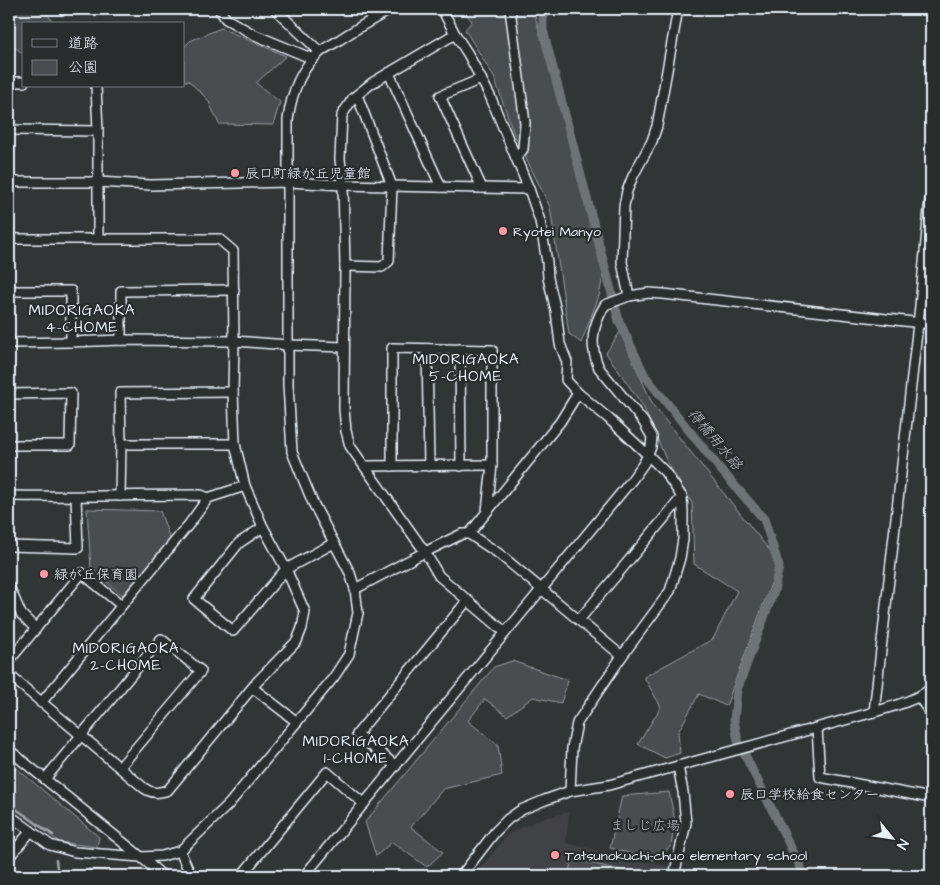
<svg xmlns="http://www.w3.org/2000/svg" width="940" height="885" viewBox="0 0 940 885" font-family="'Architects Daughter','Klee One',sans-serif">
  <style>
    .built { fill: #3f4244 }
    .green { fill: #494d4f; stroke: #989fa4 }
    .lines { fill: none; stroke-linecap: round; stroke-linejoin: round }
    .stream { stroke: #9fa5aa; stroke-width: 2.5 }
    .canal { stroke: #6e7376; stroke-width: 9 }
    .minor-casing { stroke: #e8f1f8; stroke-width: 12 }
    .minor { stroke: #2a2d2e; stroke-width: 9 }
    .poi-dot { fill: #ff9aa2; stroke: #2a2d2e; stroke-width: 2 }
    .labels { text-anchor: middle; stroke-width: 4.5; stroke-linejoin: round; paint-order: stroke }
    .poi-label { font-size: 14px; fill: #e8f1f8; stroke: #2a2d2e; text-anchor: start }
    .park-label { font-size: 14px; fill: #b0b8bd; stroke: #2a2d2e }
    .neighbourhood-label { font-size: 15px; letter-spacing: 1px; fill: #e8f1f8; stroke: #2a2d2e }
    .water-label { font-size: 15px; font-style: italic; fill: #b1b8be; stroke: #2a2d2e }
  </style>
  <rect width="100%" height="100%" fill="#323536"/>
  <filter id="ink" filterUnits="userSpaceOnUse"><feTurbulence type="fractalNoise" baseFrequency=".02" numOctaves="2"/><feDisplacementMap in="SourceGraphic" scale="10" xChannelSelector="R" yChannelSelector="G"/><feConvolveMatrix kernelMatrix="1 2 1 2 8 2 1 2 1" color-interpolation-filters="sRGB"/></filter>
  <g filter="url(#ink)">
    <path class="built" d="M569,812L566,843L670,867L668,876H474L508,834L540,819Z"/>
    <g class="green">
      <path d="M10,9H44L54,24H24V55L10,43Z"/>
      <path d="M462,9H535V16L604,271L599,296L581,343L569,334L550,207L514,134L494,77L465,30L472,21Z"/>
      <path d="M221,28L286,56L256,83L280,102L273,125L219,124L208,100L189,81H184V47L190,41Z"/>
      <path d="M620,332L653,405L779,562L726,706L699,694L678,732L680,753L665,758L638,744L661,707L644,677L713,639L737,591L694,564L692,503L667,462L643,406L606,353Z"/>
      <path d="M87,509L160,511L171,542L122,595L91,569Z"/>
      <path d="M512,661L568,680L561,703L533,697L507,716L485,699L468,721L498,745L502,775L443,789L411,827L443,852L427,867L392,842L376,856L365,822L494,667Z"/>
      <path d="M9,762L99,837L97,847L59,842L9,803Z"/>
      <path d="M669,792L675,821L671,846L655,860L610,848L622,796Z"/>
      <path d="M572,859L643,875V876H568Z"/>
      <path d="M88,869L105,870L111,876H94Z"/>
    </g>
    <g class="lines">
      <g class="stream">
        <path d="M9,804L53,835"/>
        <path d="M56,860L58,876"/>
      </g>
      <path class="canal" d="M543,9V30L619,321L645,376L721,470L764,519L779,566L774,591L737,690L734,720L738,741L805,876"/>
      <defs>
        <g id="minor">
          <path d="M219,9L226,19L255,35L313,59"/>
          <path d="M275,9L320,52"/>
          <path d="M442,9L455,34L468,54L490,96L529,189L540,221L547,262L548,278L556,311L560,344L567,362L566,380L578,393L608,418L648,455L665,472L676,488L682,497L683,511V539L680,558L670,591L622,656L577,723L572,748L570,791"/>
          <path d="M510,9L525,123L523,149L516,158"/>
          <path d="M455,34L372,83L353,98L342,115L340,159L343,185L345,266L344,409L346,431L350,446L425,552L439,576L505,632"/>
          <path d="M389,73L441,187"/>
          <path d="M481,79L440,96L482,188"/>
          <path d="M9,82H24"/>
          <path d="M96,86L98,131V238"/>
          <path d="M9,130L98,131"/>
          <path d="M9,182H97L151,185L288,182L343,185L529,189"/>
          <path d="M9,239H219L233,251L234,341L233,392L235,444L245,486L263,527L286,569L305,612L302,628L297,641L256,683L168,790C159,793 152,794 144,788L9,675"/>
          <path d="M345,266L382,267L389,261L392,186L357,95"/>
          <path d="M9,291H71V342"/>
          <path d="M629,296L649,293L663,294L931,324"/>
          <path d="M121,340V291L234,290"/>
          <path d="M9,343L71,342L121,340L234,341L288,345L344,347"/>
          <path d="M427,349L429,466"/>
          <path d="M460,349L461,466"/>
          <path d="M9,394L71,393L70,445H9"/>
          <path d="M121,444L120,393L233,392"/>
          <path d="M365,466L492,465"/>
          <path d="M392,466V348L492,350V465L487,511"/>
          <path d="M9,496C73,497 137,495 201,495L208,498"/>
          <path d="M120,496L121,444H235"/>
          <path d="M263,527L239,543L194,599L233,631L286,569L334,543"/>
          <path d="M469,534L560,422L578,393"/>
          <path d="M9,546L78,548L76,497"/>
          <path d="M9,586L21,614L36,629"/>
          <path d="M355,589L425,552L462,534H469L498,553L622,656"/>
          <path d="M579,620L682,497"/>
          <path d="M9,661L82,573L121,605"/>
          <path d="M253,688L297,722"/>
          <path d="M919,697L931,714"/>
          <path d="M41,703L190,523L208,498L245,486"/>
          <path d="M874,712L920,306L929,209L931,194"/>
          <path d="M817,728L820,777L931,798"/>
          <path d="M9,750L141,857L163,876"/>
          <path d="M396,766L357,734L467,601"/>
          <path d="M45,779L161,639L201,671L120,767"/>
          <path d="M9,815L50,845L75,852L141,857L162,856L180,851L229,804L334,677L349,654L358,613L355,589L350,573L313,503L292,452L288,384V120C291,95 300,69 320,52C325,48 331,45 336,42C354,30 373,19 392,9"/>
          <path d="M180,851L191,876"/>
          <path d="M9,857L31,831"/>
          <path d="M241,876L327,772L364,804"/>
          <path d="M304,876L631,481L644,463L651,447L652,437L643,421L599,368C589,345 592,326 605,305L629,296L622,262L624,206L627,191L633,176L652,141L657,126L678,9"/>
          <path d="M461,876L495,832L508,819L521,810L545,800L570,791L609,785L660,771L874,712C894,706 914,701 931,689"/>
          <path d="M674,876L686,823L683,792L678,766"/>
        </g>
      </defs>
      <use href="#minor" class="minor-casing"/>
      <use href="#minor" class="minor"/>
    </g>
  </g>
  <g class="poi-dot">
    <circle cx="235" cy="173" r="5"/>
    <circle cx="503" cy="231" r="5"/>
    <circle cx="44" cy="574" r="5"/>
    <circle cx="730" cy="794" r="5"/>
    <circle cx="555" cy="855" r="5"/>
  </g>
  <g class="labels">
    <g class="poi-label">
      <text x="245" y="178">辰口町緑が丘児童館</text>
      <text x="513" y="236">Ryotei Manyo</text>
      <text x="54" y="579">緑が丘保育園</text>
      <text x="740" y="799">辰口学校給食センター</text>
      <text x="565" y="860">Tatsunokuchi-chuo elementary school</text>
    </g>
    <g class="park-label">
      <text x="645" y="830">ましじ広場</text>
    </g>
    <g class="neighbourhood-label">
      <text x="82" y="315">MIDORIGAOKA<tspan x="82" dy="17">4-CHOME</tspan></text>
      <text x="466" y="364">MIDORIGAOKA<tspan x="466" dy="17">5-CHOME</tspan></text>
      <text x="126" y="653">MIDORIGAOKA<tspan x="126" dy="17">2-CHOME</tspan></text>
      <text x="356" y="746">MIDORIGAOKA<tspan x="356" dy="17">1-CHOME</tspan></text>
    </g>
    <g class="water-label">
      <text transform="translate(715 439) rotate(50)" y="5">得橋用水路</text>
    </g>
  </g>
  <rect width="940" height="885" fill="none" stroke="#2a2d2e" stroke-width="30"/>
  <rect x="15" y="15" width="910" height="855" fill="none" stroke="#e8f1f8" stroke-width="2" filter="url(#ink)"/>
  <rect x="22" y="22" width="162" height="65" fill="#2a2d2e" stroke="#767b7f"/>
  <rect x="32" y="39" width="25" height="8" fill="#2a2d2e" stroke="#767b7f"/>
  <text x="68" y="48" font-size="15" fill="#e8f1f8">道路</text>
  <rect x="32" y="60" width="25" height="15" fill="#494d4f" stroke="#767b7f"/>
  <text x="68" y="72" font-size="15" fill="#e8f1f8">公園</text>
  <g transform="translate(892 838) rotate(120)" stroke="#2a2d2e" stroke-width="4" paint-order="stroke">
  <path d="M0-4L9 19L0 12L-9 19Z" fill="#e8f1f8"/>
  <text y="-8" font-size="14" font-weight="bold" text-anchor="middle" fill="#e8f1f8">N</text>
  </g>
</svg>
